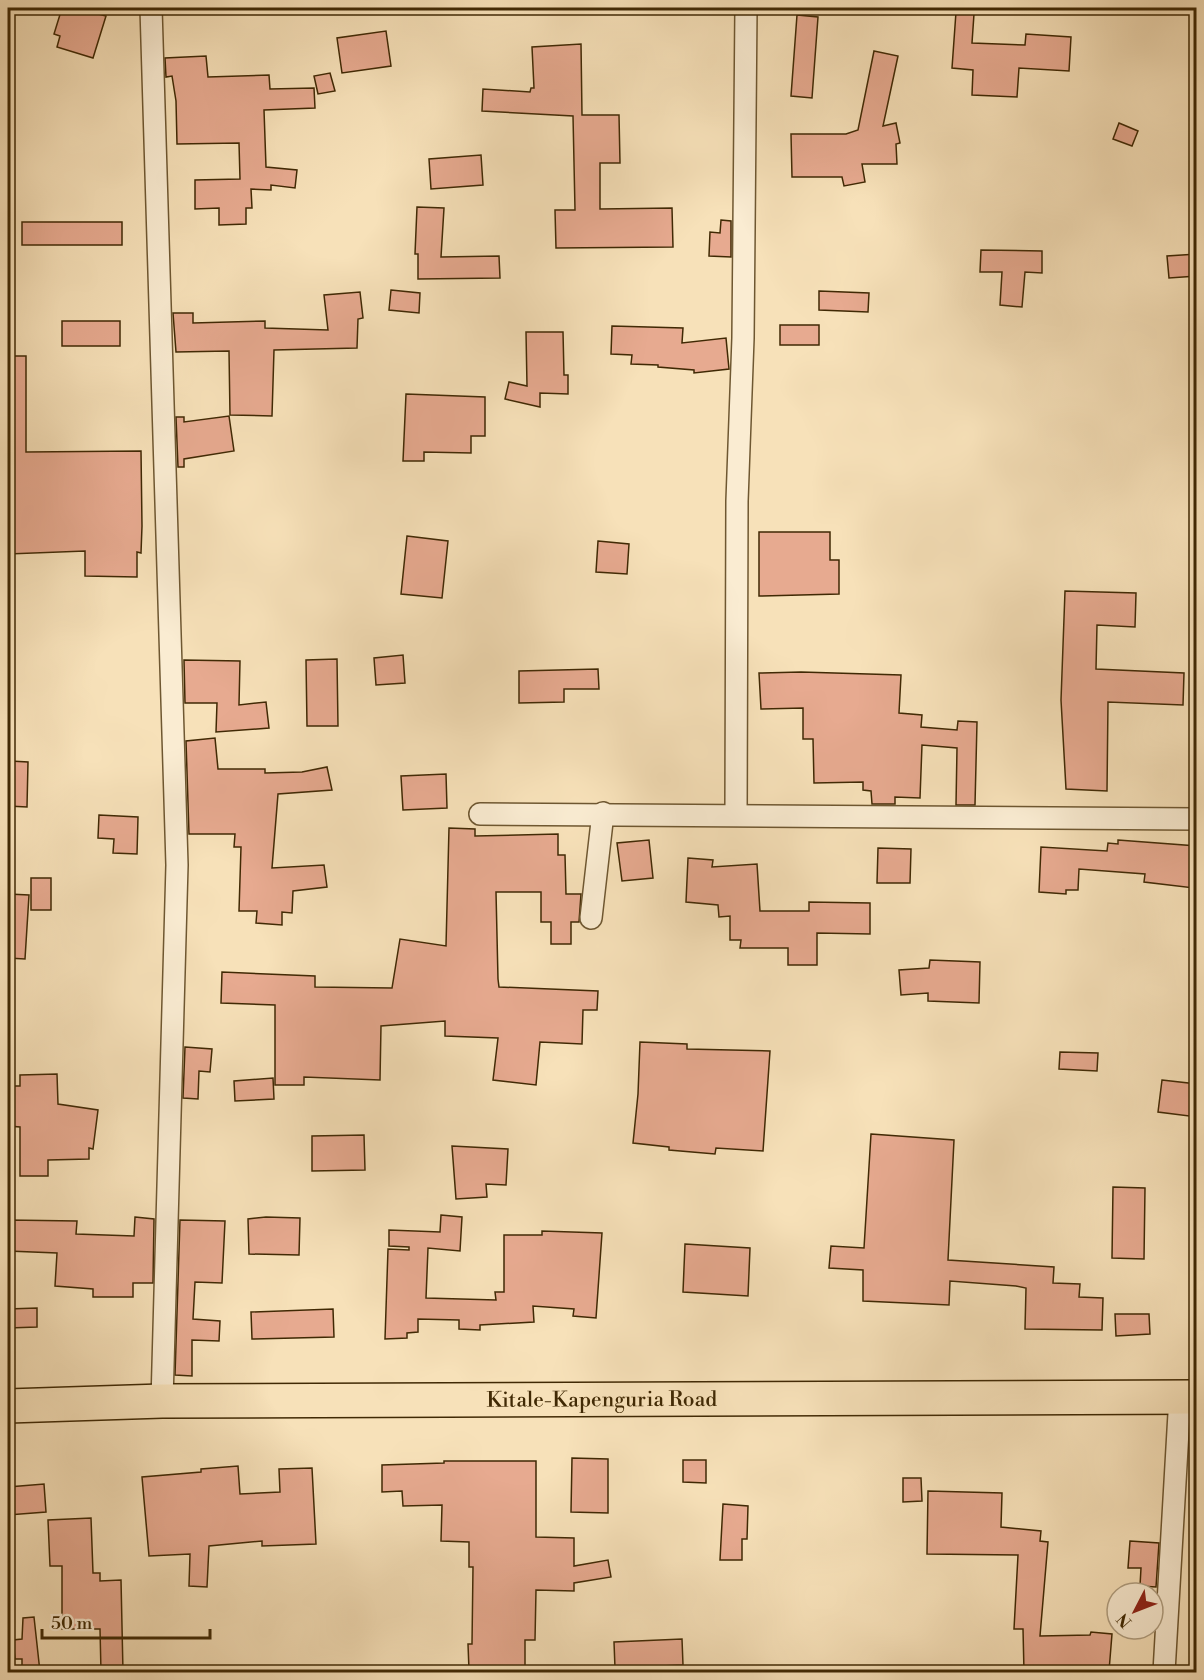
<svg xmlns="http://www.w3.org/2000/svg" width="1204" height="1680" viewBox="0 0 1204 1680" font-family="'Libre Bodoni',serif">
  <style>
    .building { fill: #e7aa90; stroke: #402904; stroke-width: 1.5 }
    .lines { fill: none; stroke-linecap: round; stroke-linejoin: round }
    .street-casing { stroke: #6e5731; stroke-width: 24 }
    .highway-casing { stroke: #402904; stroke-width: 36 }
    .street { stroke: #faecd2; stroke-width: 21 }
    .highway { stroke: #f7e1b9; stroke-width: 33 }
    .labels { text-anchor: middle; stroke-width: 4.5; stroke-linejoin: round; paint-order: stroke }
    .street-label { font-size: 21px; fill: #402904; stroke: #faecd2 }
  </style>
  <rect width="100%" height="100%" fill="#f7e1b9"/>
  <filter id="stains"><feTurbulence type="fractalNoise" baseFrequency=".00333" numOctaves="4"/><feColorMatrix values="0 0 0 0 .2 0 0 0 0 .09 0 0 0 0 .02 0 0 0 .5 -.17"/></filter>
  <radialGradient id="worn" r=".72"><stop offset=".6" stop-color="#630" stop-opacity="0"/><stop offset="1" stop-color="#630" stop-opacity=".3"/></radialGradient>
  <g class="building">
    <path d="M62,8H76L106,16L93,58L57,47L60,36L54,34Z"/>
    <path d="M956,12L974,14L972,43L1025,45L1026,34L1071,37L1069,71L1019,68L1017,97L972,95L973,70L952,68Z"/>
    <path d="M797,15L818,17L812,98L791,96Z"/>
    <path d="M386,31L391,66L342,73L337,38Z"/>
    <path d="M581,44L582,115H619L620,163H600V209L672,208L673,247L556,248L555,210H575L573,116L482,111L483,89L530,92L531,88H534L532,47Z"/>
    <path d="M874,51L898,56L883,126L896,123L900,143L896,144L897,164H862L865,182L844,186L842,177H792L791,134H846L858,130Z"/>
    <path d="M206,56L208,77L269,75L270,89L314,88L315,108L264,110L266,167L297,170L295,188L271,185V190L251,189L252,208H246V224L219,225V208L195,209V180L240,179L239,143L177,144L176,101L172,76L166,77L165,58Z"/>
    <path d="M330,73L335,91L318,94L314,76Z"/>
    <path d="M1119,123L1138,131L1132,146L1113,139Z"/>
    <path d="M481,155L483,185L431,189L429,159Z"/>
    <path d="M417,207L444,208L441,257L499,256L500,278L418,279V254H415Z"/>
    <path d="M721,220L731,221V257L709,256L710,232L720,233Z"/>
    <rect x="22" y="222" width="100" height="23"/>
    <path d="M981,250L1042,251V273L1025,272L1022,307L1000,305L1002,272H980Z"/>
    <path d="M1197,254V276L1169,278L1167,256Z"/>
    <path d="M391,290L420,293L419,313L389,310Z"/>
    <path d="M819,291L869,293L868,312L819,310Z"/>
    <path d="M360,292L363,318L358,319L357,348L274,350L272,416L230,415L229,351L176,352L173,313H193V323L265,321V328L328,330L324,295Z"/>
    <rect x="62" y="321" width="58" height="25"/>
    <rect x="780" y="325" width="39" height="20"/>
    <path d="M612,326L683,328L682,343L726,338L729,369L694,373V370L658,367V365L631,364L632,355L611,354Z"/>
    <path d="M526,332H563L564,375H568V394L540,393V407L505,399L509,382L527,386Z"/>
    <path d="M8,356H26V452L141,451L142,526L141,553L137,552V577L85,576V551L8,554Z"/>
    <path d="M406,394L485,397V436H471V453L424,452V461H403Z"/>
    <path d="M229,416L234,451L184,459V467H178L176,417H184V422Z"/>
    <path d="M759,532H830V560H839V594L759,596Z"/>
    <path d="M407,536L448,541L442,598L401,594Z"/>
    <path d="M598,541L629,544L627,574L596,572Z"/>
    <path d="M1065,591L1136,593L1135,627L1097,625L1096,669L1184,673L1183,705L1108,702L1107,791L1066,789L1061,700Z"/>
    <path d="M403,655L405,683L376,685L374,658Z"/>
    <path d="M337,659L338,726H307L306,660Z"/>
    <path d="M184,660L240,661L239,705L266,702L269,728L216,732L217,703H185Z"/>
    <path d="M598,669L599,689H564V702L519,703V671Z"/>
    <path d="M801,672L901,675L899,713L922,715L921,727L957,730L958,721L977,722L975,805H956L957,748L922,745L920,798L895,797V804H872L871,791L863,790V782L814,783L813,739H803V708L761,709L759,673Z"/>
    <path d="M215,738L218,769H265V773L302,772L327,767L332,790L278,794L272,868L324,865L327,887L293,891L292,913L282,912V925L256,923L257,911H239L241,847H234L235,834H189L186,741Z"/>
    <path d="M10,761L28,762L27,807L8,806V769H11Z"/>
    <path d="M446,774L447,808L403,810L401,776Z"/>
    <path d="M99,815L138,817L137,854L113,853L114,839L98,838Z"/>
    <path d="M449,828L475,829V836L558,834V855H565L566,894H581L579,922H571V944H551V922H541V892H496L498,979L499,987L598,991L597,1010H583L582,1044L540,1042L536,1085L493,1080L498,1038L445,1036V1021L381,1026L380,1080L304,1077V1085H275V1005L221,1003L222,972L315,976V987L392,988L400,939L446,946Z"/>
    <path d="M649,840L653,878L622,881L617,843Z"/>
    <path d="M1118,840L1197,846L1194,888L1144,882L1145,874L1079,869L1078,890H1066V894L1039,892L1041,847L1107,851L1108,843L1118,844Z"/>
    <path d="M878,848L911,849L910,883H877Z"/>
    <path d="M688,858L713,860L712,867L757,864L760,911H809V902L870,903V934L817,933V965H788V948H740L741,940H730V916L719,917L718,905L686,902Z"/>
    <rect x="31" y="878" width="20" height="32"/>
    <path d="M8,894L29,895L25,959L8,958Z"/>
    <path d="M930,960L980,962L979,1003L928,1001V993L901,995L899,970L929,968Z"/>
    <path d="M640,1042L687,1044V1049L770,1051L763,1151L716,1148L715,1154L669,1150V1147L633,1143L638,1094Z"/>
    <path d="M185,1047L212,1049L210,1072L199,1071L198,1099L183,1098Z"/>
    <path d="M1060,1052L1098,1053L1097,1071L1059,1069Z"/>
    <path d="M57,1074L58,1104L98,1110L93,1149L89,1148V1159L48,1160V1176H20V1127L8,1126V1086H20V1075Z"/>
    <path d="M273,1078L274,1099L235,1101L234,1081Z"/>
    <path d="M1162,1080L1197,1084V1117L1158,1112Z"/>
    <path d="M871,1134L954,1140L948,1260L1054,1267L1053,1283L1080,1284L1079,1297L1103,1298L1102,1330L1025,1329L1026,1288L1016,1286L950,1281L949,1305L863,1301V1270L829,1268L831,1246L864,1248Z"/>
    <path d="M364,1135L365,1170L312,1171V1136Z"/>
    <path d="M452,1146L508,1149L506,1185L486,1184L487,1197L456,1199Z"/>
    <path d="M1113,1187L1145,1188L1144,1259L1112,1258Z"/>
    <path d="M441,1215L462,1217L460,1251L428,1248L426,1298L496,1300L495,1292H504V1235H542V1231L602,1233L596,1318L573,1316L574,1309L533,1306L534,1322L480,1325V1330L459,1329V1320L418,1319V1332L407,1333V1338L385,1339L388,1249L409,1250V1247L389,1246V1230L440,1232Z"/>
    <path d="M135,1217L154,1219L153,1283H133V1297H93V1289L55,1286L57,1253L8,1251V1220L77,1221L76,1234L134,1236Z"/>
    <path d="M266,1217L300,1218L299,1255L249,1254L248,1219Z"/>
    <path d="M180,1220L225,1221L222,1283L195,1282L193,1319L220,1321L219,1341L192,1340V1376L175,1375Z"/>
    <path d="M685,1244L750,1248L748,1296L683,1292Z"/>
    <path d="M37,1308V1327L8,1328V1309Z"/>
    <path d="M333,1309L334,1337L252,1339L251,1312Z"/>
    <path d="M1115,1314H1149L1150,1334L1116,1336Z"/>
    <path d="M572,1458L608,1459V1513L571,1512Z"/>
    <path d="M683,1460H706V1483L683,1482Z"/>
    <path d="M444,1461H536V1537L574,1538V1566L608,1560L611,1577L574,1583V1591L536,1590L535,1640H525V1668L469,1670L468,1644H472L473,1567H469V1542L441,1541L442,1505L403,1506L402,1491L382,1492V1465L444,1463Z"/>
    <path d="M238,1466L240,1494L280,1492L279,1469L312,1468L316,1544L262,1546V1541L209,1546L207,1587L189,1586L190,1554L149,1556L142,1477L201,1472V1469Z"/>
    <path d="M903,1478H921L922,1501L903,1502Z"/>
    <path d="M44,1484L46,1512L8,1515V1487Z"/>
    <path d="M928,1491L1002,1493L1001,1527L1041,1531L1040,1541L1048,1542L1040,1636L1090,1635L1091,1632L1112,1634L1109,1671L1066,1667V1672H1024L1023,1629H1014L1018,1555L927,1554Z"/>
    <path d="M723,1504L748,1506L747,1539H742V1560H720Z"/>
    <path d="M91,1518L93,1573H100V1581L121,1580L123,1672H101L100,1629H62V1566H50L48,1520Z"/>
    <path d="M1130,1541L1159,1543L1156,1587L1140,1586L1141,1568H1128Z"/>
    <path d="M34,1617L40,1672H22V1659H15L13,1640L22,1639L23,1618Z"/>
    <path d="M682,1639L683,1665L615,1668L614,1642Z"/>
  </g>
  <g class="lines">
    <defs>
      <g id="street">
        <path d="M151,8L177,865L162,1401"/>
        <path d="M480,814L1196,819"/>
        <path d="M736,815L737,501L743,338L746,8"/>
        <path d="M591,918L603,813"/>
        <path d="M1164,1672L1180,1396"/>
      </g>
      <g id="highway">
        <path id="s1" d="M8,1406L162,1401L1196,1397"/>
      </g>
    </defs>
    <use href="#street" class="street-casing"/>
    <use href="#highway" class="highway-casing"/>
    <use href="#street" class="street"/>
    <use href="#highway" class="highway"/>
  </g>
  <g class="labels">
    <g class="street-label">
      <text dy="7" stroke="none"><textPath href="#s1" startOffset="594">Kitale-Kapenguria Road</textPath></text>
    </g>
  </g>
  <rect width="1204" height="1680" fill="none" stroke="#f7e1b9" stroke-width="30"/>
  <rect x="9" y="9" width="1186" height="1662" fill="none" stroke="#402904" stroke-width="3"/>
  <rect x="15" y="15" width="1174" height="1650" fill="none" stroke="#402904" stroke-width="1.5"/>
  <g transform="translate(1135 1611) rotate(228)"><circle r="28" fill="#faecd2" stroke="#b09e80" stroke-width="1.5"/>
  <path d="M0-4.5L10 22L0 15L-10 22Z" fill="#8f2418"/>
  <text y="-9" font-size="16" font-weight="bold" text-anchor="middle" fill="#402904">N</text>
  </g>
  <path d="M42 1629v9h168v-9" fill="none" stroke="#402904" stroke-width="3"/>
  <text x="51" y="1629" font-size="18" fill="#402904" stroke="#faecd2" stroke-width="4.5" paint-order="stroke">50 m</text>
  <rect width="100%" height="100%" filter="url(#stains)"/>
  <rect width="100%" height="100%" fill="url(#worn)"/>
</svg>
